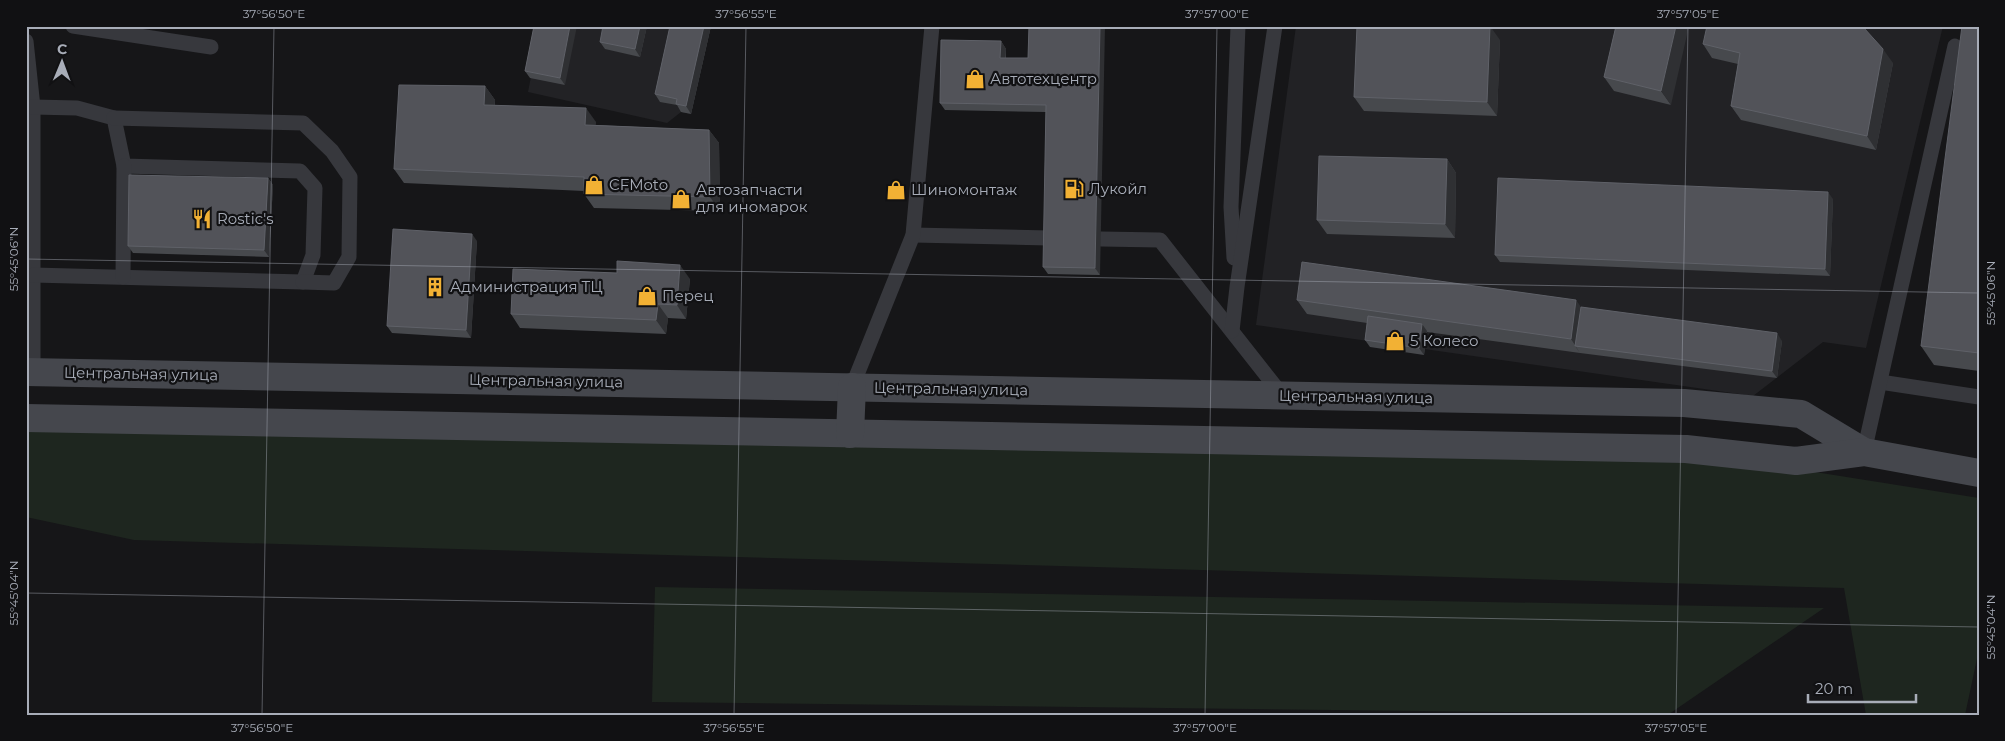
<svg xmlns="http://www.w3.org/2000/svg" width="2005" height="741" viewBox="0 0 2005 741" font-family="Montserrat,sans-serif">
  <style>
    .built { fill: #222225 }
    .green { fill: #1e261f }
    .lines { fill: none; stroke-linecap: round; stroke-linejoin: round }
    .lane { stroke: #37383d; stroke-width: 15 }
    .secondary { stroke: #45474d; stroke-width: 28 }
    .wall { fill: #47494d }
    .shaded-wall { fill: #2f3033 }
    .building { fill: #525359; stroke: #5f6168 }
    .ticks { fill: none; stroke: #a8adb8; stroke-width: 1; stroke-opacity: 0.45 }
    .labels { text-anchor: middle; stroke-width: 4.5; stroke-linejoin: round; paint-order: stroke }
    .poi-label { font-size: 15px; fill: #a8adb8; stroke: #111113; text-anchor: start }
    .street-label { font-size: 15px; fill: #a8adb8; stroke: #111113 }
    .neatline { fill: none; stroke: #a8adb8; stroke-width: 2 }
    .ticks-label { font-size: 12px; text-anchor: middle; fill: #a8adb8 }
  </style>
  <rect width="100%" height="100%" fill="#161618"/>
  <g class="built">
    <path d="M541,26H711L691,114L681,112L667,123L528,92Z"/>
    <path d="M1296,26H1943L1866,348L1823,342L1753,396L1256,325Z"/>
  </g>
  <g class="green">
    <path d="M26,427L1687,458L1796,469L1979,498V649L1965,715H1866L1844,588L134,540L26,517Z"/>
    <path d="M655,587L1824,608L1669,714L652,702Z"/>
  </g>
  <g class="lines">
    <g class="lane">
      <path d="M73,26L211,47"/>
      <path d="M26,41L33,107V372"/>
      <path d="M33,107L77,108L114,118L124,166L300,171L315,188L313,255L303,282L33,275"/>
      <path d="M114,118L303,123L332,151L350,177L349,257L334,283L303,282"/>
      <path d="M913,235L1049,238"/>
      <path d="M1101,239L1160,240L1282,395"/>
      <path d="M1234,258L1231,207L1238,26"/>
      <path d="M123,277L124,166"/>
      <path d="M1232,331L1237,287L1275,26"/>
      <path d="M1880,382L1979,397"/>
      <path d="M852,387L913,235L932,26"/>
      <path d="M1864,452L1955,46"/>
    </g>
    <g class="secondary">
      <path d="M26,372L1684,403L1801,414L1864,452"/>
      <path d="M26,418L1686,449L1796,461L1864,452L1979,473"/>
      <path d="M850,434L852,387"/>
    </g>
  </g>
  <g class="wall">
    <path d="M534,26L565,85L530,78L525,71Z"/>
    <path d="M647,26L640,57L605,49L600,42Z"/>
    <path d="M670,26H711L691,114L681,112L677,105L660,102L655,94Z"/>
    <path d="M1029,26L1100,275L1048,274L1043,267L1046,112L945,110L940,103L1001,41L1006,49V58H1028Z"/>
    <path d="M1616,26L1671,105L1614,91L1604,77Z"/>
    <path d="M1979,26V371L1934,365L1921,346Z"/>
    <path d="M1500,40L1497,116L1364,111L1354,97Z"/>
    <path d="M1703,44L1893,63L1876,150L1741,120L1731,106L1738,64L1712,58Z"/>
    <path d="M485,86L495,100V105L596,122L595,125L709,130L719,143L720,211L594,208L584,194V191L404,183L394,169Z"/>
    <path d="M1447,159L1456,173L1455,238L1327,234L1317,220Z"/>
    <path d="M268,178L273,185L269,257L133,253L128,246Z"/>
    <path d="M1833,199L1830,276L1500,262L1495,255Z"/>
    <path d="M477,241L471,338L392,333L387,326Z"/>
    <path d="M690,279L686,319L668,318L666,334L520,328L511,314Z"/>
    <path d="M1297,300L1581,307L1782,341L1777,378L1580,353L1427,332L1424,355L1370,347L1365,340L1367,323L1307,314Z"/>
  </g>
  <g class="shaded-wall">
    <path d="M570,26H577L565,85L560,78Z"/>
    <path d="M640,26H647L640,57L635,49Z"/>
    <path d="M704,26H711L691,114L686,106Z"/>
    <path d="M1100,26H1105L1100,275L1095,268Z"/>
    <path d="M1490,26L1500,40L1497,116L1487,102Z"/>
    <path d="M1676,26H1689L1671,105L1661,91Z"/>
    <path d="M1001,41L1006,49L1005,65L1000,58Z"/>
    <path d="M1883,49L1893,63L1876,150L1867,136Z"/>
    <path d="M485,86L495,100L494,119L484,105Z"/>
    <path d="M586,108L596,122L595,139L585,125Z"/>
    <path d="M709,130L719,143L720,211L710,197Z"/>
    <path d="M1447,159L1456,173L1455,238L1445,224Z"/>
    <path d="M268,178L273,185L269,257L264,250Z"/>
    <path d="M1828,192L1833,199L1830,276L1825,269Z"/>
    <path d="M472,234L477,241L471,338L466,330Z"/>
    <path d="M680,265L690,279L686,319L677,305Z"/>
    <path d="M1576,300L1586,314L1575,346L1580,353L1571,339Z"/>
    <path d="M658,304L668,318L666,334L656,320Z"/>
    <path d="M1422,324L1427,331L1424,355L1419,348Z"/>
    <path d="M1777,333L1782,341L1777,378L1772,371Z"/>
  </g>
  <g class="building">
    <path d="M534,26H570L560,78L525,71Z"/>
    <path d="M603,26H640L635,49L600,42Z"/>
    <path d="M670,26H704L686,106L676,104L677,99L655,94Z"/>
    <path d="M1029,26H1100L1095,268L1043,267L1046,105L940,103L941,40L1001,41L1000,58H1028Z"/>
    <path d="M1357,26H1490L1487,102L1354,97Z"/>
    <path d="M1616,26H1676L1661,91L1604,77Z"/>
    <path d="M1707,26H1855L1864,28L1883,49L1867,136L1731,106L1740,53L1703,44Z"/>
    <path d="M1962,26H1979V353L1921,346Z"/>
    <path d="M399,85L485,86L484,105L586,108L585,125L709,130L710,197L584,194V177L394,169Z"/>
    <path d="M1319,156L1447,159L1445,224L1317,220Z"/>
    <path d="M129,175L268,178L264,250L128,246Z"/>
    <path d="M1498,178L1828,192L1825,269L1495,255Z"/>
    <path d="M393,229L472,234L466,330L387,326Z"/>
    <path d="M617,261L680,265L677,305L658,304L656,320L511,314L513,269L617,273Z"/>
    <path d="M1302,262L1576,300L1571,339L1297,300Z"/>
    <path d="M1581,307L1777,333L1772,371L1575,346Z"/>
    <path d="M1368,316L1422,324L1419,348L1365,340Z"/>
  </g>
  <path class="ticks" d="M26,259L1979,293M26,593L1979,627M262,715L274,26M734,715L746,26M1205,715L1217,26M1676,715L1688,26"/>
  <defs>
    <symbol id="shop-bare" viewBox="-9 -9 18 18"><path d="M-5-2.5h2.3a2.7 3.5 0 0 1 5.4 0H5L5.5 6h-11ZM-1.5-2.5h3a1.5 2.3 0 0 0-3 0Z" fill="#f2b134" stroke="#111113" stroke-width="2.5" paint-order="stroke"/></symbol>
    <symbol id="fuel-bare" viewBox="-9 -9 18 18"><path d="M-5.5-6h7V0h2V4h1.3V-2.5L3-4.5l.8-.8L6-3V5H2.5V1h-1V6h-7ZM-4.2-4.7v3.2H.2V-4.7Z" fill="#f2b134" stroke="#111113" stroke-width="2.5" paint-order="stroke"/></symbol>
    <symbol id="restaurant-bare" viewBox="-9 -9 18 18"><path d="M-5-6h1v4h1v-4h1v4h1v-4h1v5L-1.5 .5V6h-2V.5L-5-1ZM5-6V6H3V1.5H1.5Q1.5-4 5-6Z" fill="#f2b134" stroke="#111113" stroke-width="2.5" paint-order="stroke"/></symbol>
    <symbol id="building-bare" viewBox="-9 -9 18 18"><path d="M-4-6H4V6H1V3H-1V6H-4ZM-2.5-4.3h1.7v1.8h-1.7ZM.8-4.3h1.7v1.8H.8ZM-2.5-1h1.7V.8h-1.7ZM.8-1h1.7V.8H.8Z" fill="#f2b134" stroke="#111113" stroke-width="2.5" paint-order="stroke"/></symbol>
  </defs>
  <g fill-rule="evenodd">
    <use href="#shop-bare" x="961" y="65" width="28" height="28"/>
    <use href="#shop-bare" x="580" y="171" width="28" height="28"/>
    <use href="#fuel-bare" x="1060" y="175" width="28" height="28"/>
    <use href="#shop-bare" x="882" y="176" width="28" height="28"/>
    <use href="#shop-bare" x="667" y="185" width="28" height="28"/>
    <use href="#restaurant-bare" x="188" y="205" width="28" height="28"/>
    <use href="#building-bare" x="421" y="273" width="28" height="28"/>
    <use href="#shop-bare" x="633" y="282" width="28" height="28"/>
    <use href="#shop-bare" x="1381" y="327" width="28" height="28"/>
  </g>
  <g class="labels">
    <g class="poi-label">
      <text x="990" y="84">Автотехцентр</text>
      <text x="609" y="190">CFMoto</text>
      <text x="1089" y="194">Лукойл</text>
      <text x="696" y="195">Автозапчасти<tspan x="696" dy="17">для иномарок</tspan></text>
      <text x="911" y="195">Шиномонтаж</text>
      <text x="217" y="224">Rostic's</text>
      <text x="450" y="292">Администрация ТЦ</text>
      <text x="662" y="301">Перец</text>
      <text x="1410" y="346">5 Колесо</text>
    </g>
    <g class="street-label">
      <text transform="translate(141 374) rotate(1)" y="5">Центральная улица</text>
      <text transform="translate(546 381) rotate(1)" y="5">Центральная улица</text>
      <text transform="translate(951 389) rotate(1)" y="5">Центральная улица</text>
      <text transform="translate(1356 397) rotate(1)" y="5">Центральная улица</text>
    </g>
  </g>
  <rect width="2005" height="741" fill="none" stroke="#111113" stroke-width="55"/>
  <g transform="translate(62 62) rotate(1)" stroke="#111113" stroke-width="4" paint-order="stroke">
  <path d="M0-4L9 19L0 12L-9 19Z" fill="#a8adb8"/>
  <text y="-8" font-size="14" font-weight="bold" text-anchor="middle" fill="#a8adb8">С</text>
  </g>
  <path d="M1808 694v8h108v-8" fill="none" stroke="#a8adb8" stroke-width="2.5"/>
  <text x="1815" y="694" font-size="15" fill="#a8adb8" stroke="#111113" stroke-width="4" paint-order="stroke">20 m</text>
  <rect x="28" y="28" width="1950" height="686" class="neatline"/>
  <g class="ticks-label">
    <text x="274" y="18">37°56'50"E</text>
    <text x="746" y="18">37°56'55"E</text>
    <text x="1217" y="18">37°57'00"E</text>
    <text x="1688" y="18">37°57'05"E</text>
    <text transform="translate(14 259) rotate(-90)" y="4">55°45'06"N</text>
    <text transform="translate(1991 293) rotate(-90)" y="4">55°45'06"N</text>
    <text transform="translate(14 593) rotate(-90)" y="4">55°45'04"N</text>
    <text transform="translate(1991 627) rotate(-90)" y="4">55°45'04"N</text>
    <text x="262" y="732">37°56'50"E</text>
    <text x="734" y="732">37°56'55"E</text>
    <text x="1205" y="732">37°57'00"E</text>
    <text x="1676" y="732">37°57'05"E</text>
  </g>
</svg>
